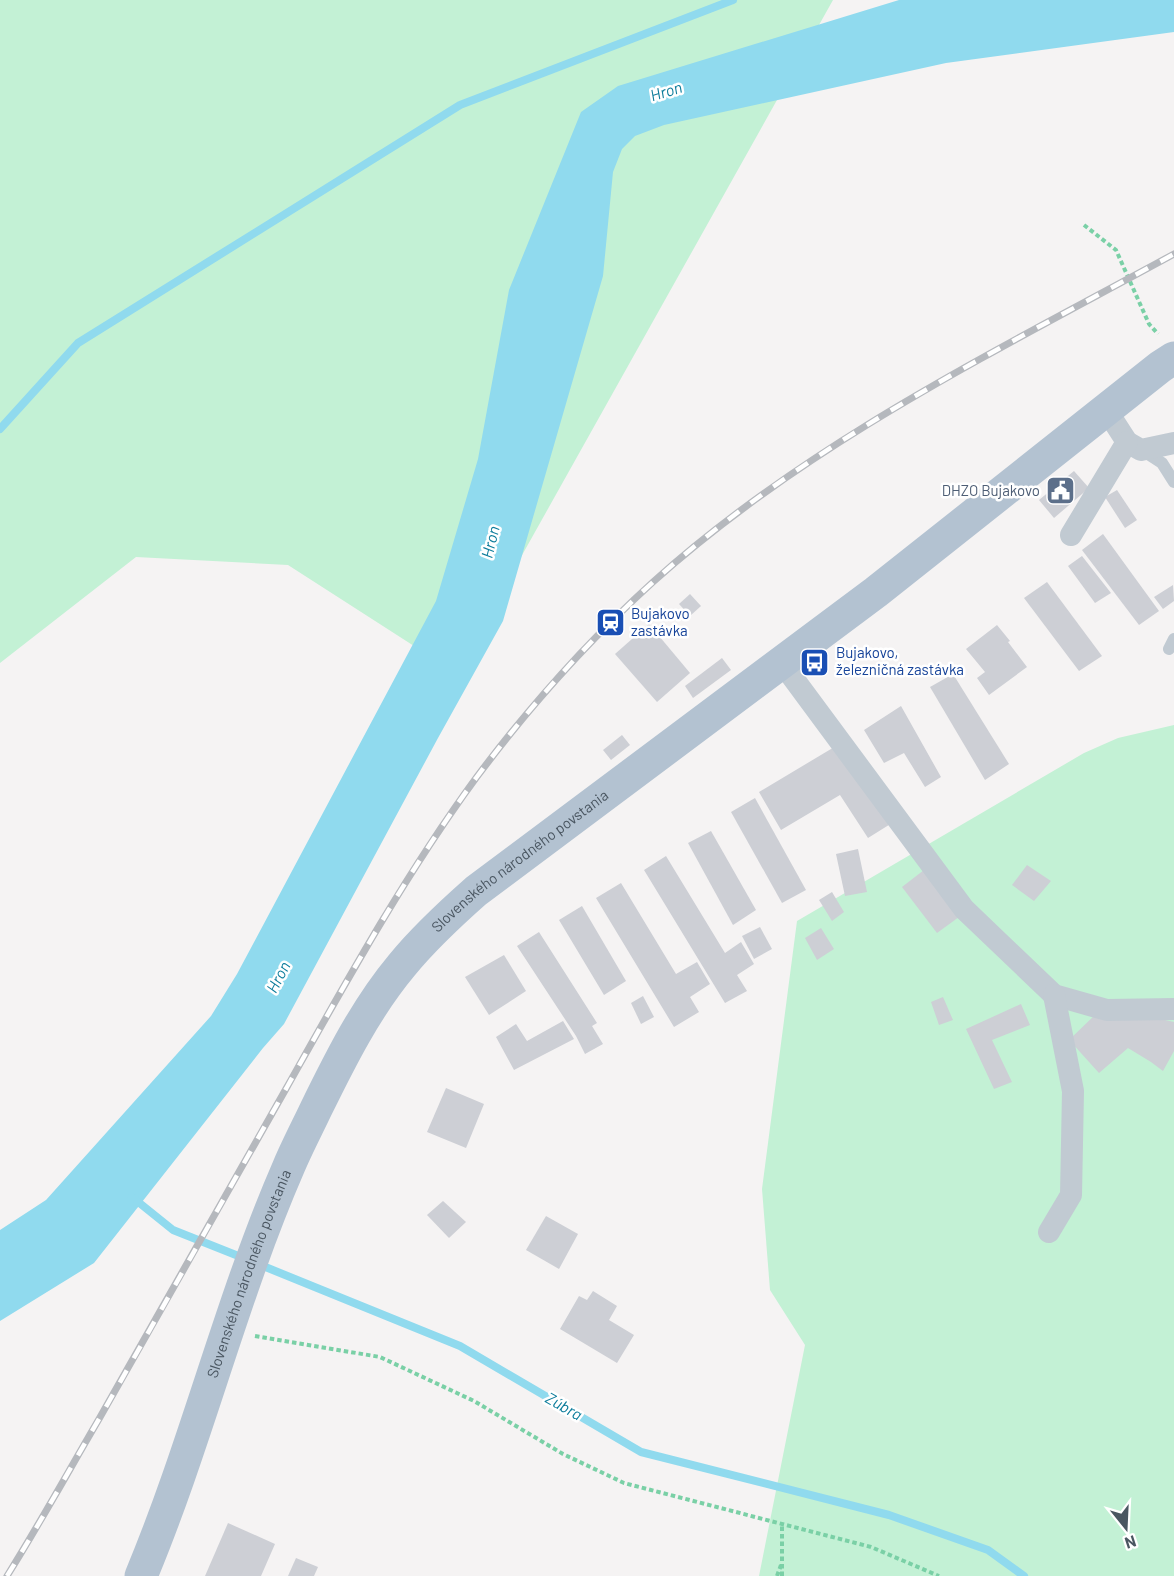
<svg xmlns="http://www.w3.org/2000/svg" width="1174" height="1576" viewBox="0 0 1174 1576" font-family="Barlow,sans-serif">
  <style>
    .green { fill: #c3f1d5 }
    .water { fill: #90daee }
    .lines { fill: none; stroke-linecap: round; stroke-linejoin: round }
    .stream { stroke: #90daee; stroke-width: 8 }
    .building { fill: #cdcfd5 }
    .path { stroke: #7ad0a6; stroke-width: 4; stroke-dasharray: 4.5 3; stroke-linecap: butt }
    .service { stroke: #c1cad2; stroke-width: 12 }
    .minor { stroke: #c1cad2; stroke-width: 22 }
    .primary { stroke: #b3c2d1; stroke-width: 33 }
    .rail-casing { stroke: #b5b8bd; stroke-width: 7 }
    .rail { stroke: #fff; stroke-width: 4.5; stroke-dasharray: 14; stroke-linecap: butt }
    .labels { text-anchor: middle; stroke-width: 5; stroke-linejoin: round; paint-order: stroke }
    .service-label { font-size: 15px; fill: #4e5e75; stroke: #fff; text-anchor: end }
    .transit-label { font-size: 15px; fill: #164399; stroke: #fff; text-anchor: start }
    .street-label { font-size: 15px; fill: #4a5661; stroke: #fff }
    .water-label { font-size: 16px; font-style: italic; fill: #0c7c9b; stroke: #fff }
  </style>
  <rect width="100%" height="100%" fill="#f5f3f3"/>
  <g class="green">
    <path d="M0,0H833L456,673L288,565L136,557L0,663Z"/>
    <path d="M1174,725V1576H759L805,1345L770,1290L762,1189L797,921L1084,753L1118,738Z"/>
  </g>
  <path class="water" d="M899,0H1174V32L946,63L664,125L635,136L622,149L613,172L603,276L503,621L438,738L284,1024L263,1048L94,1263L0,1321V1230L46,1200L211,1016L237,974L436,601L478,459L509,290L581,112L618,86Z"/>
  <g class="lines">
    <g class="stream">
      <path d="M0,429L78,343L460,105L733,0"/>
      <path d="M132,1197L173,1230L246,1259"/>
      <path d="M258,1264L460,1346L641,1452L889,1515L988,1550L1024,1576"/>
    </g>
  </g>
  <g class="building">
    <path d="M1074,471L1089,488L1054,518L1039,500Z"/>
    <path d="M1117,490L1137,520L1125,528L1105,497Z"/>
    <path d="M1103,534L1159,611L1139,625L1082,550Z"/>
    <path d="M1082,556L1111,593L1095,603L1068,566Z"/>
    <path d="M1047,582L1102,656L1079,671L1024,598Z"/>
    <path d="M1173,585L1174,601L1163,609L1154,597Z"/>
    <path d="M690,594L701,606L690,616L679,604Z"/>
    <path d="M649,624L690,673L657,702L615,654Z"/>
    <path d="M997,625L1010,641L1008,642L1027,667L989,695L977,678L985,672L966,649Z"/>
    <path d="M722,658L731,670L693,698L685,686Z"/>
    <path d="M953,674L1009,764L985,780L930,687Z"/>
    <path d="M901,706L941,777L925,787L904,753L884,763L864,730Z"/>
    <path d="M622,735L630,745L611,760L603,750Z"/>
    <path d="M836,746L892,823L868,838L840,795L781,830L759,792Z"/>
    <path d="M755,798L806,890L782,903L731,812Z"/>
    <path d="M711,831L756,910L733,925L688,843Z"/>
    <path d="M858,849L867,892L845,896L836,854Z"/>
    <path d="M666,856L725,953L741,942L754,964L737,975L747,991L725,1003L644,870Z"/>
    <path d="M1027,865L1051,881L1034,901L1012,885Z"/>
    <path d="M924,870L959,917L937,933L902,887Z"/>
    <path d="M621,883L676,974L697,962L710,984L690,997L699,1012L674,1027L596,898Z"/>
    <path d="M832,892L844,912L832,921L819,900Z"/>
    <path d="M582,906L626,981L604,995L559,920Z"/>
    <path d="M760,927L772,949L754,959L742,936Z"/>
    <path d="M821,928L834,949L817,960L805,938Z"/>
    <path d="M539,932L597,1023L592,1026L603,1044L585,1054L576,1036L517,946Z"/>
    <path d="M504,955L526,991L489,1015L465,977Z"/>
    <path d="M643,996L654,1017L641,1024L631,1003Z"/>
    <path d="M943,997L953,1020L939,1025L931,1002Z"/>
    <path d="M1021,1004L1030,1025L992,1040L1012,1082L994,1089L966,1029Z"/>
    <path d="M1097,1013L1142,1015L1174,1022V1051L1163,1071L1151,1062L1128,1048L1099,1073L1071,1042L1068,1041Z"/>
    <path d="M563,1021L574,1039L514,1070L496,1037L516,1024L527,1041Z"/>
    <path d="M446,1088L484,1104L466,1148L427,1132Z"/>
    <path d="M443,1201L466,1222L449,1238L427,1215Z"/>
    <path d="M546,1216L578,1234L559,1269L526,1250Z"/>
    <path d="M593,1291L617,1306L609,1320L634,1335L617,1363L560,1329L579,1296L587,1300Z"/>
    <path d="M228,1523L275,1544L261,1576H205Z"/>
    <path d="M296,1558L318,1567L314,1576H288Z"/>
  </g>
  <g class="lines">
    <g class="path">
      <path d="M1084,225L1116,250L1149,324L1158,334"/>
      <path d="M255,1336L380,1357L474,1401L563,1454L624,1483L871,1547L939,1576"/>
      <path d="M777,1576L781,1565"/>
      <path d="M782,1576V1524"/>
    </g>
    <g class="service">
      <path d="M1142,450L1162,463L1174,482"/>
      <path d="M1169,649L1174,639"/>
    </g>
    <g class="minor">
      <path d="M1107,411L1127,442L1141,450L1174,443"/>
      <path d="M1071,535L1127,442"/>
      <path d="M782,663L964,909L1054,995L1107,1010L1174,1009"/>
      <path d="M1049,1232L1071,1195L1073,1091L1054,995"/>
    </g>
    <path class="primary" id="s1" d="M141,1576C197,1442 231,1299 289,1166C297,1147 307,1128 316,1109C341,1058 366,1008 402,965C424,938 450,914 476,891L876,592L1160,367L1174,358"/>
    <defs>
      <path id="rail" d="M7,1576C39,1525 68,1472 99,1419C162,1309 224,1198 287,1087C346,982 405,875 476,778C529,707 588,641 653,582C806,444 994,352 1174,254"/>
    </defs>
    <use href="#rail" class="rail-casing"/>
    <use href="#rail" class="rail"/>
  </g>
  <defs>
    <symbol id="civic-square" viewBox="-11 -11 22 22"><rect x="-9" y="-9" width="18" height="18" rx="4" fill="#5c6f8a" stroke="#fff"/><path d="M-.6-6.5H3V-4.5H.6V-3L4-1V1h2V6H-6V1h2V-1L-.6-3ZM-1.2 2.5V6h2.4V2.5Z" fill="#fff"/></symbol>
    <symbol id="station-square" viewBox="-11 -11 22 22"><rect x="-9" y="-9" width="18" height="18" rx="4" fill="#1a4fb4" stroke="#fff"/><path d="M-3-6H3Q5-6 5-4V2Q5 4 3 4L4.5 6H3L1.5 4h-3L-3 6H-4.5L-3 4Q-5 4-5 2V-4Q-5-6-3-6ZM-3.5-4v3h7v-3ZM-3.5 1v1.5H-2V1ZM2 1v1.5H3.5V1Z" fill="#fff"/></symbol>
    <symbol id="bus-square" viewBox="-11 -11 22 22"><rect x="-9" y="-9" width="18" height="18" rx="4" fill="#1a4fb4" stroke="#fff"/><path d="M-5-6H5V4H4V6H2V4H-2V6H-4V4H-5ZM-3.5-4V0h7V-4ZM-3.5 1.2v1.5H-2V1.2ZM2 1.2v1.5H3.5V1.2Z" fill="#fff"/></symbol>
  </defs>
  <g fill-rule="evenodd">
    <use href="#civic-square" x="1044" y="474" width="33" height="33"/>
    <use href="#station-square" x="594" y="606" width="33" height="33"/>
    <use href="#bus-square" x="798" y="646" width="33" height="33"/>
  </g>
  <g class="labels">
    <g class="service-label">
      <text x="1040" y="496">DHZO Bujakovo</text>
    </g>
    <g class="transit-label">
      <text x="631" y="619">Bujakovo<tspan x="631" dy="17">zastávka</tspan></text>
      <text x="836" y="658">Bujakovo,<tspan x="836" dy="17">železničná zastávka</tspan></text>
    </g>
    <g class="street-label">
      <text dy="5" stroke="none"><textPath href="#s1" startOffset="825">Slovenského národného povstania</textPath></text>
      <text dy="5" stroke="none"><textPath href="#s1" startOffset="321">Slovenského národného povstania</textPath></text>
    </g>
    <g class="water-label">
      <text transform="translate(666 91) rotate(-17)" y="6">Hron</text>
      <text transform="translate(490 542) rotate(-76)" y="6">Hron</text>
      <text transform="translate(278 977) rotate(-62)" y="6">Hron</text>
      <text transform="translate(564 1406) rotate(30)" y="6">Zúbra</text>
    </g>
  </g>
  <g transform="translate(1126 1528) rotate(162)" stroke="#ffffff" stroke-width="4.5" paint-order="stroke">
  <path d="M0-4.5L10 22L0 15L-10 22Z" fill="#4a5661"/>
  <text y="-9" font-size="16" font-weight="bold" text-anchor="middle" fill="#4a5661">N</text>
  </g>
</svg>
